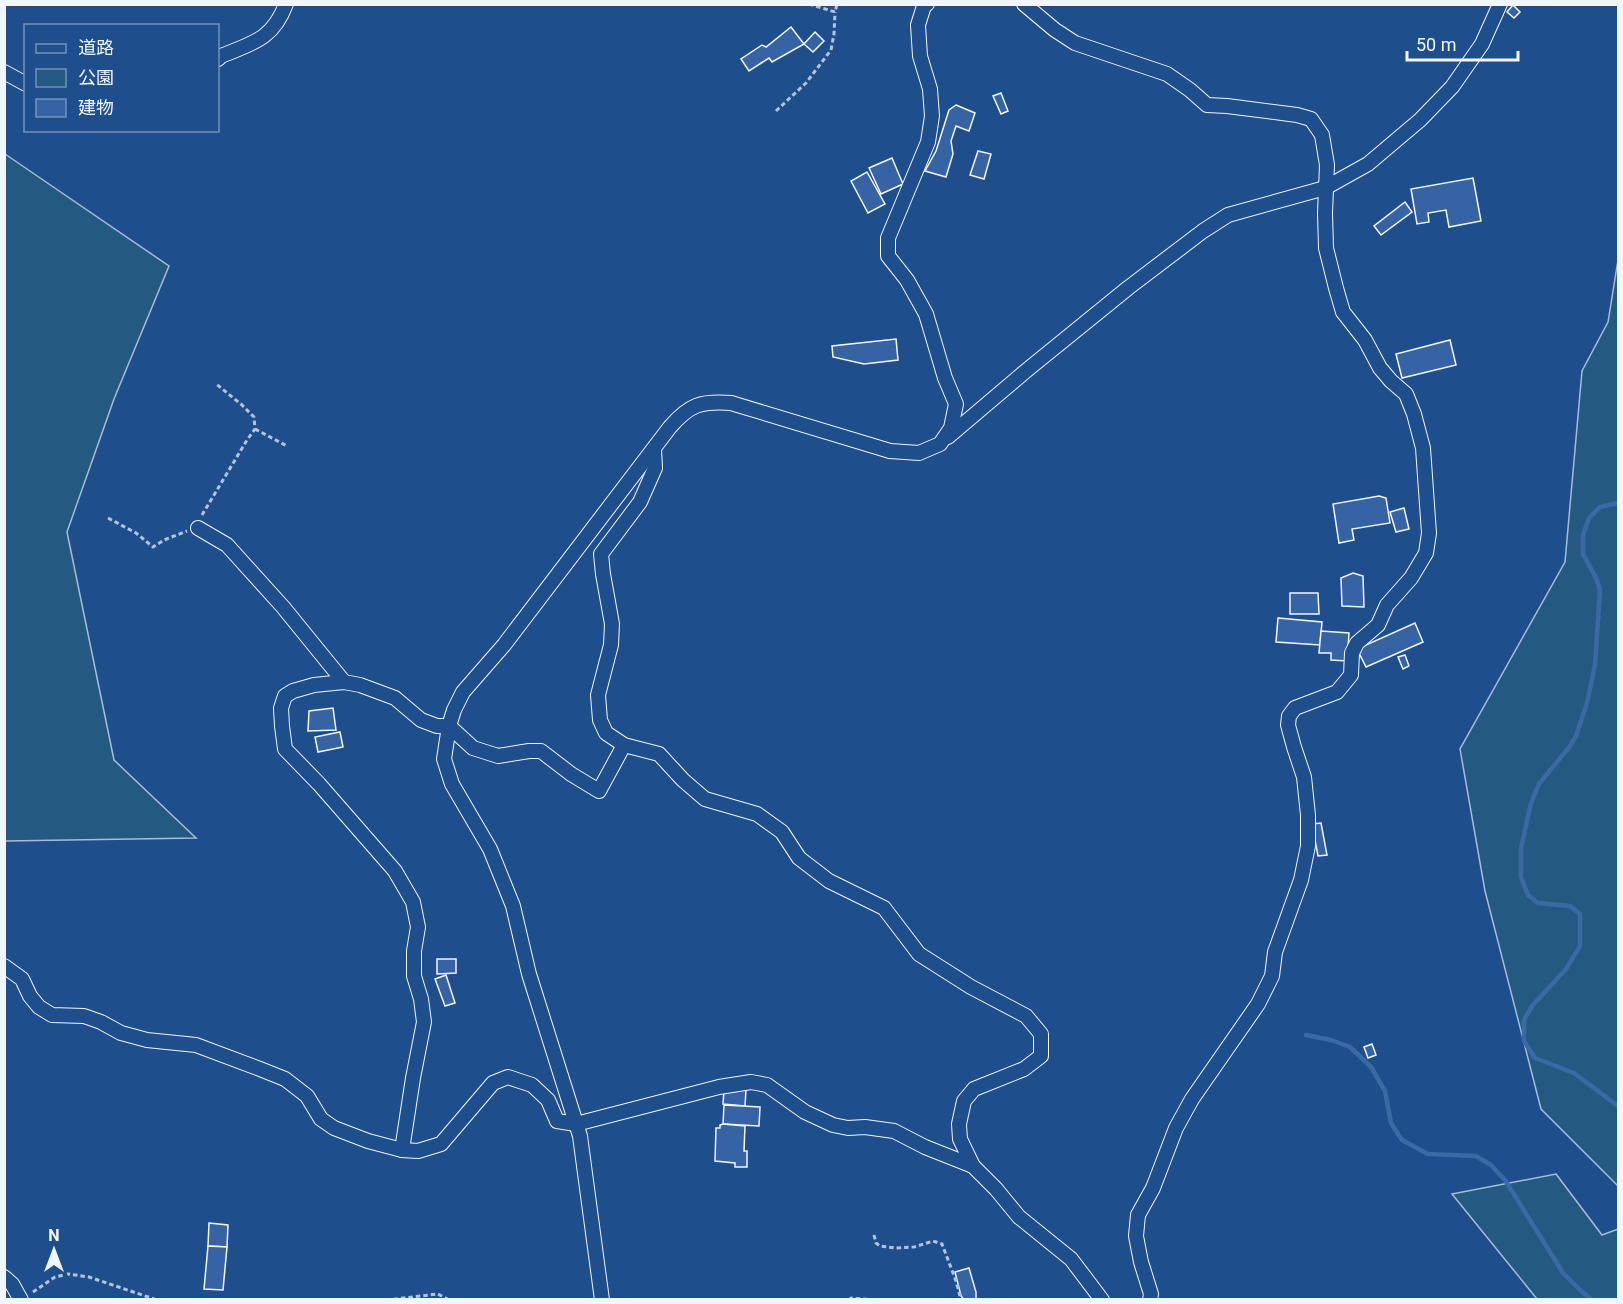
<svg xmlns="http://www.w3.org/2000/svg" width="1623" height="1304" viewBox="0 0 1623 1304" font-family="Roboto,'Noto Sans JP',sans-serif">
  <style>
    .green { fill: #245a82; stroke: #a8bbd7; stroke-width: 1.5 }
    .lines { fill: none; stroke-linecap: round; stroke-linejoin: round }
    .stream { stroke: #3b69a3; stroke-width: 4.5 }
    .building { fill: #3563a3; stroke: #f2f6ff; stroke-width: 1.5 }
    .minor-casing { stroke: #f2f6ff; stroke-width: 16 }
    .path { stroke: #b3c4dc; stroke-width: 3; stroke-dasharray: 4.5 3; stroke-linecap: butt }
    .minor { stroke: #1f4e8c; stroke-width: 14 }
  </style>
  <rect width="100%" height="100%" fill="#1f4e8c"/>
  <g class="green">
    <path d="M5,154L169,266L114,399L67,532L114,760L196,838L5,841Z"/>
    <path d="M1618,260V1186L1541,1109L1485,891L1460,749L1565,562L1582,371L1608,322Z"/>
    <path d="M1556,1174L1602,1235L1618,1229V1299H1537L1452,1194Z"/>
  </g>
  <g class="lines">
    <g class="stream">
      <path d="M1618,503L1600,507L1589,518L1583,535V554L1596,578L1600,590L1595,665L1587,703L1576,736L1570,746L1539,784L1531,803L1521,848V877L1528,895L1538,903L1570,906L1580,914V946L1566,969L1532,1006L1524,1020V1041L1535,1058L1574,1073L1618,1106"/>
      <path d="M1306,1035L1331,1040L1350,1047L1371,1067L1385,1091L1391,1123L1402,1140L1428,1154L1476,1156L1491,1165L1505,1180L1563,1273L1580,1290L1592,1300"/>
    </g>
  </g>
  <g class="building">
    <path d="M1513,5L1520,12L1514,18L1507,12Z"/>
    <path d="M791,27L804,44L772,62L769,58L749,71L741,59L762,45L766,47Z"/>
    <path d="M815,32L824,41L813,52L804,44Z"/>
    <path d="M1001,93L1008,111L1001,114L993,96Z"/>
    <path d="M956,105L975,113L969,131L956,126L951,141L953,154L946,177L925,171L936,151L949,110Z"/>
    <path d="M978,151L991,154L984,179L970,175Z"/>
    <path d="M892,158L903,184L881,194L869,168Z"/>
    <path d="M867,172L885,204L868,213L851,181Z"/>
    <path d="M1473,178L1481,221L1449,227L1446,210L1428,213L1429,222L1417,224L1411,189Z"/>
    <path d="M1405,202L1412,212L1381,235L1374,226Z"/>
    <path d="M896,339L898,360L864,364L833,357L832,346Z"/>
    <path d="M1450,340L1456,365L1402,378L1396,354Z"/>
    <path d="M1379,496L1386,498L1390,523L1352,529L1354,540L1339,543L1333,504Z"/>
    <path d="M1404,508L1409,529L1396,532L1390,512Z"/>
    <path d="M1353,573L1363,576L1364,607L1342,606L1341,578Z"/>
    <path d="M1290,593H1318L1319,614H1290Z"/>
    <path d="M1278,618L1322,622L1320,645L1276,642Z"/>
    <path d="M1415,623L1423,642L1366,667L1357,649Z"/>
    <path d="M1321,631L1349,633L1347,661L1331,660V653H1319Z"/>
    <path d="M1405,655L1409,666L1403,669L1398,657Z"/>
    <path d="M333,708L336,730L308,731L309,711Z"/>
    <path d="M340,732L343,747L318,752L315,737Z"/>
    <path d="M1321,823L1327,855L1318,856L1312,824Z"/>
    <path d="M437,959H456V973L437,974Z"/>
    <path d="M446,975L455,1003L445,1006L435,979Z"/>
    <path d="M1372,1044L1376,1055L1368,1058L1364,1047Z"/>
    <path d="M724,1089L746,1090L745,1106L723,1104Z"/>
    <path d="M724,1105L760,1107L759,1126L723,1124Z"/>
    <path d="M723,1124L745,1126L744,1151H747V1167H735V1163L715,1161L716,1128H720V1125Z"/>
    <path d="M209,1223L228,1225L227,1247L208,1246Z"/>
    <path d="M208,1246L227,1247L223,1290L204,1289Z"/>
    <path d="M969,1268L976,1292V1300H964L961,1296L955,1272Z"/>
  </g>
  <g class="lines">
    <defs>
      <g id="minor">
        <path d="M1024,4L1055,30L1075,43L1167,74L1190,90L1207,105L1227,106L1297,115L1311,119L1322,135L1327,165L1325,213L1326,248L1336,288L1343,312L1365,340L1380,368L1391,381L1406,394L1414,414L1423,448L1429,533L1426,553L1411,578L1387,605L1378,625L1357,643L1352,653L1351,675L1337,692L1295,708L1289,716L1288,725L1294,747L1304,777L1308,815V846L1301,880L1275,952L1272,976L1258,1004L1192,1099L1176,1128L1153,1188L1138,1215L1136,1236L1141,1262L1151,1294L1150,1300"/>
        <path d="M218,59L221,56C253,43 273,39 286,4"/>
        <path d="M4,72L26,84"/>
        <path d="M948,437L1027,370L1128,288L1203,231L1228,215L1325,188L1368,164L1420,120L1452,87L1482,44L1500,4"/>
        <path d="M654,449L655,468L640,502L601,554L603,574L612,624L611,645L598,695L600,720L606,733L624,745L659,754L683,780L705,799L757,814L782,832L799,858L829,881L884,908L919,954L971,987L1026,1016L1041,1034V1056L1024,1069L974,1089L964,1101L959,1124L960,1139L973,1166L996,1189L1019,1217L1071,1259L1102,1300"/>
        <path d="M198,528L227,545L283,607L344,682"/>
        <path d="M4,966L22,979L30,996L39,1007L52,1015L84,1016L101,1022L121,1033L147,1040L196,1045L260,1069L285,1079L307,1096L321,1119L334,1128L368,1141L402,1150L418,1151L441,1144L493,1083L508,1077L532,1085L548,1100L557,1121L576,1124L719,1087L751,1082L767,1085L805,1112L833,1125L848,1128L865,1127L894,1131L925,1147L973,1166"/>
        <path d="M402,1150L413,1078L424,1022L421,999L414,976V951L418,927L413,902L395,871L319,784L285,749L282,726L281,708L285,696L293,691L314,685L344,682L360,685L395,698L421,720L437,726H449L473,748L498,756L529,751H541L571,774L599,791L624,745"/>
        <path d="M4,1277L12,1284L21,1300"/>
        <path d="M602,1300L580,1136L529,974L513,906L490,849L452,784L444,759L449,726L454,710L463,692L504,645L670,427C690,404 701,401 731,403L890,451L919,453L940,444L951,428L956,404L945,378L926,314L907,280L888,256V238L928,142L932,116L930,89L920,56L918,25L924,6L927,4"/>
      </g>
    </defs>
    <use href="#minor" class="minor-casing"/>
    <g class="path">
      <path d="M809,4L835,12L837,4"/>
      <path d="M776,111L806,83L831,50L834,34L835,12"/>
      <path d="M255,429L287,446"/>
      <path d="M202,515L247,440L255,429L254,417L242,405L215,383"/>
      <path d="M108,518L136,533L153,547L164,540L187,531"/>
      <path d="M874,1235L876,1243L880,1246L895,1248L914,1247L933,1241L942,1244L956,1281L961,1300"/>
      <path d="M33,1292L55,1277L68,1274L89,1277L157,1300"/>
      <path d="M386,1300L438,1294L449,1300"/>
      <path d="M849,1300L851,1298L873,1300"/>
    </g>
    <use href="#minor" class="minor"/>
  </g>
  <rect width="1623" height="1304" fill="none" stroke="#f2f6ff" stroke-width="12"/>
  <rect x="24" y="24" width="195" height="108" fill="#1f4e8c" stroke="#7391ba" stroke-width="1.5"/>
  <rect x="36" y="44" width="30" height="9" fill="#1f4e8c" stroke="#7391ba" stroke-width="1.5"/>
  <text x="78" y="54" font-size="18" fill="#f2f6ff">道路</text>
  <rect x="36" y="69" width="30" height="18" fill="#245a82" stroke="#7391ba" stroke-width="1.5"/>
  <text x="78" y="84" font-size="18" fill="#f2f6ff">公園</text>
  <rect x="36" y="99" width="30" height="18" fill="#3563a3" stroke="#7391ba" stroke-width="1.5"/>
  <text x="78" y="114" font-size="18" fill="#f2f6ff">建物</text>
  <g transform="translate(54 1250)" stroke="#1f4e8c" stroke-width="4.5" paint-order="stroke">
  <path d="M0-4.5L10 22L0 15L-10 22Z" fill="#f2f6ff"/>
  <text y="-9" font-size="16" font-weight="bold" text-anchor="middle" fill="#f2f6ff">N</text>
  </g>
  <path d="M1407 51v9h111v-9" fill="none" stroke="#f2f6ff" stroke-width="3"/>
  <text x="1416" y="51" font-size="18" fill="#f2f6ff" stroke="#1f4e8c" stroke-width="4.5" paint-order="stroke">50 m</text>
</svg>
